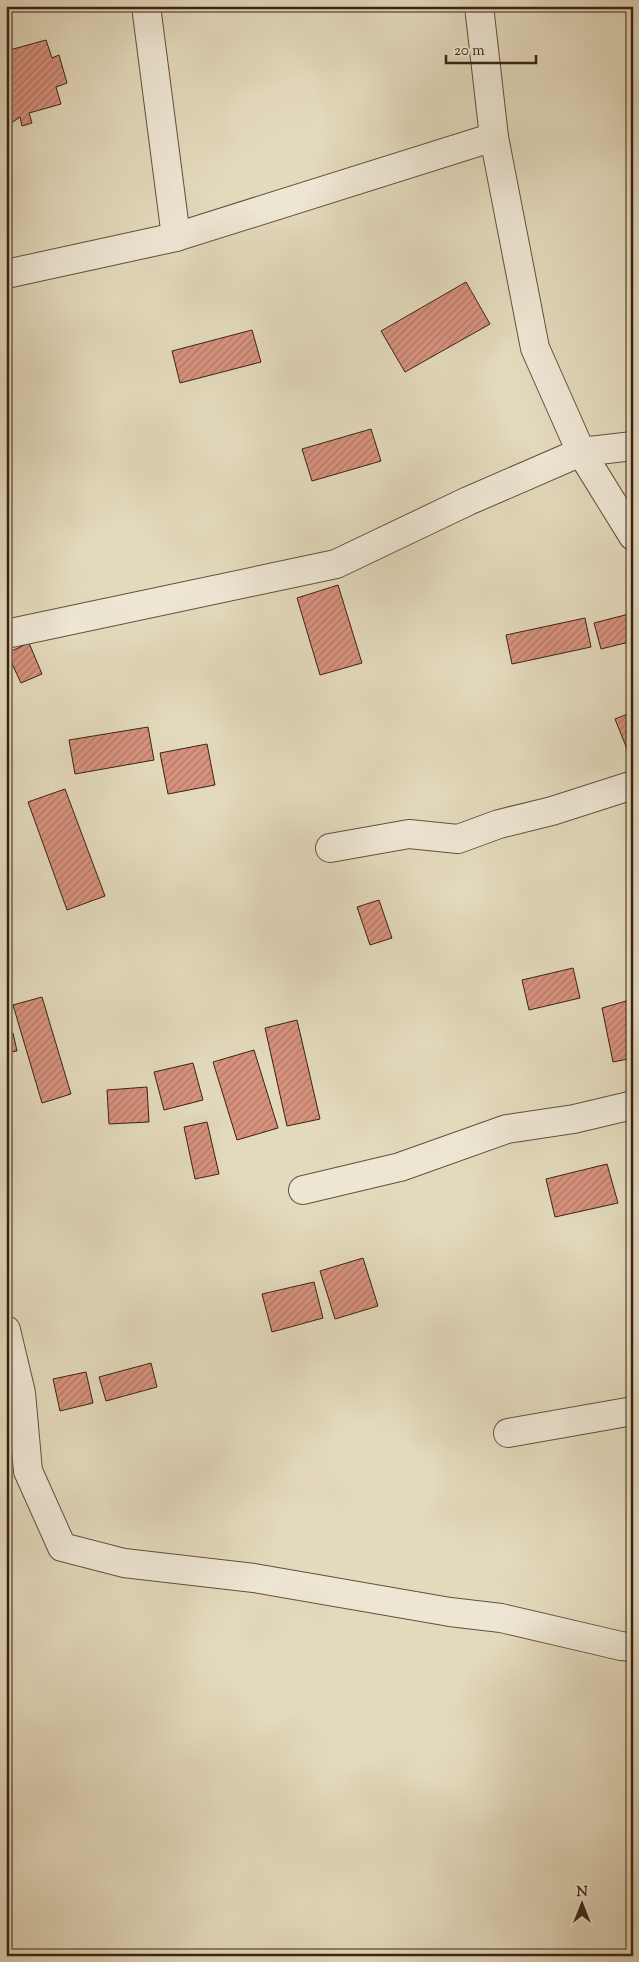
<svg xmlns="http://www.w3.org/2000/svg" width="639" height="1962" viewBox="0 0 639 1962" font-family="'Sorts Mill Goudy',serif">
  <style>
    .building { fill: url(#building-hatch); stroke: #392312 }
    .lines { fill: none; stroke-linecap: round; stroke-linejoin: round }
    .minor-casing { stroke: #64503c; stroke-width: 30 }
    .minor { stroke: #ede6d3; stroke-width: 28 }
  </style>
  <defs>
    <pattern id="building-hatch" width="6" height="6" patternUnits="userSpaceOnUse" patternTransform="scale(1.25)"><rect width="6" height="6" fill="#d7927e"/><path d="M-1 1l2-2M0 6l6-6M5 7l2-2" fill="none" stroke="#af7766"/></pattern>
  </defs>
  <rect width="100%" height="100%" fill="#e3d9bc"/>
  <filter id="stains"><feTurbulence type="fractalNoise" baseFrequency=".004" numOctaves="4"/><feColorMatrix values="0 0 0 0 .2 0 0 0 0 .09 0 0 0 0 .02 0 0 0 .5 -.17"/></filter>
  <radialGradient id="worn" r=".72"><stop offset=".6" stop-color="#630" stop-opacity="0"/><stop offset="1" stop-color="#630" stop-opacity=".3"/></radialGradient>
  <g class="building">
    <path d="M46,40L52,58L59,55L67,83L56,87L61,104L29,113L32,123L22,126L20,117L10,124L6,115V51Z"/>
    <path d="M466,282L490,324L405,372L381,331Z"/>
    <path d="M252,330L261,362L180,383L172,351Z"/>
    <path d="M371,429L381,461L312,481L302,449Z"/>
    <path d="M338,585L362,663L320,675L297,598Z"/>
    <path d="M633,613V641L601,649L594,623Z"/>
    <path d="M585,618L591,647L512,664L506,635Z"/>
    <path d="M29,643L42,674L21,683L7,653Z"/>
    <path d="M633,712V764L615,719Z"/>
    <path d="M148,727L154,760L75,774L69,740Z"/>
    <path d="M207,744L215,785L168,794L160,753Z"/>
    <path d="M65,789L105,896L67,910L28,802Z"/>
    <path d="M379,900L392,938L370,945L357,907Z"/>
    <path d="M573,968L580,998L529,1010L522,980Z"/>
    <path d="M42,997L71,1094L42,1103L13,1005Z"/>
    <path d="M633,999V1058L613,1062L602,1008Z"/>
    <path d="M297,1020L320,1119L287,1126L265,1028Z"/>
    <path d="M13,1033L17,1051L6,1053V1034Z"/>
    <path d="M254,1050L278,1128L237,1140L213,1062Z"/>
    <path d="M193,1063L203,1100L164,1110L154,1072Z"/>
    <path d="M147,1087L149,1122L109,1124L107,1090Z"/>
    <path d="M207,1122L219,1174L195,1179L184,1127Z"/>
    <path d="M607,1164L618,1203L555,1217L546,1179Z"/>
    <path d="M363,1258L378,1306L335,1319L320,1271Z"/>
    <path d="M314,1282L323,1318L272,1332L262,1294Z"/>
    <path d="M151,1363L157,1387L106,1401L99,1377Z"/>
    <path d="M86,1372L93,1403L60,1411L53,1379Z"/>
    <path d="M6,1517L12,1539L6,1540Z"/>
  </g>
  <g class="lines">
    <defs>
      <g id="minor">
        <path d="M146,6L176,237"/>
        <path d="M479,6L494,137L535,348L581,452L633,536"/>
        <path d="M6,274L176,237L494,137"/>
        <path d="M6,634L336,564L468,501L581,452L633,446"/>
        <path d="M330,848L409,834L458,839L499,824L552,811L633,785"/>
        <path d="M303,1190L400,1167L507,1129L574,1119L633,1105"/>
        <path d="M6,1330L21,1393L28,1471L62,1547L124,1563L254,1578L450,1612L501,1618L621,1646L633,1647"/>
        <path d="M508,1433L633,1411"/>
      </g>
    </defs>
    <use href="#minor" class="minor-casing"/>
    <use href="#minor" class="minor"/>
  </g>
  <rect width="639" height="1962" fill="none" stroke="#e3d9bc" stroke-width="25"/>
  <rect x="8" y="8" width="624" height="1947" fill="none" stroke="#392312" stroke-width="2.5"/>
  <rect x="12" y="12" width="614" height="1937" fill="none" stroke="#392312"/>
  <g transform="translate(582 1904)" stroke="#ede6d3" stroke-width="4" paint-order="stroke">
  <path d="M0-4L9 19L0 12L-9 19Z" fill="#392312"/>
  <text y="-8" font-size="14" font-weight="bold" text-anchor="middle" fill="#392312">N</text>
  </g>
  <path d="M446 55v8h90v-8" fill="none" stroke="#392312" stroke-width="2.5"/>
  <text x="454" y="55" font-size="15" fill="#392312" stroke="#ede6d3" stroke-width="4" paint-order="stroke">20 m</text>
  <rect width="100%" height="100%" filter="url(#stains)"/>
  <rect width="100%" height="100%" fill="url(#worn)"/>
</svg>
